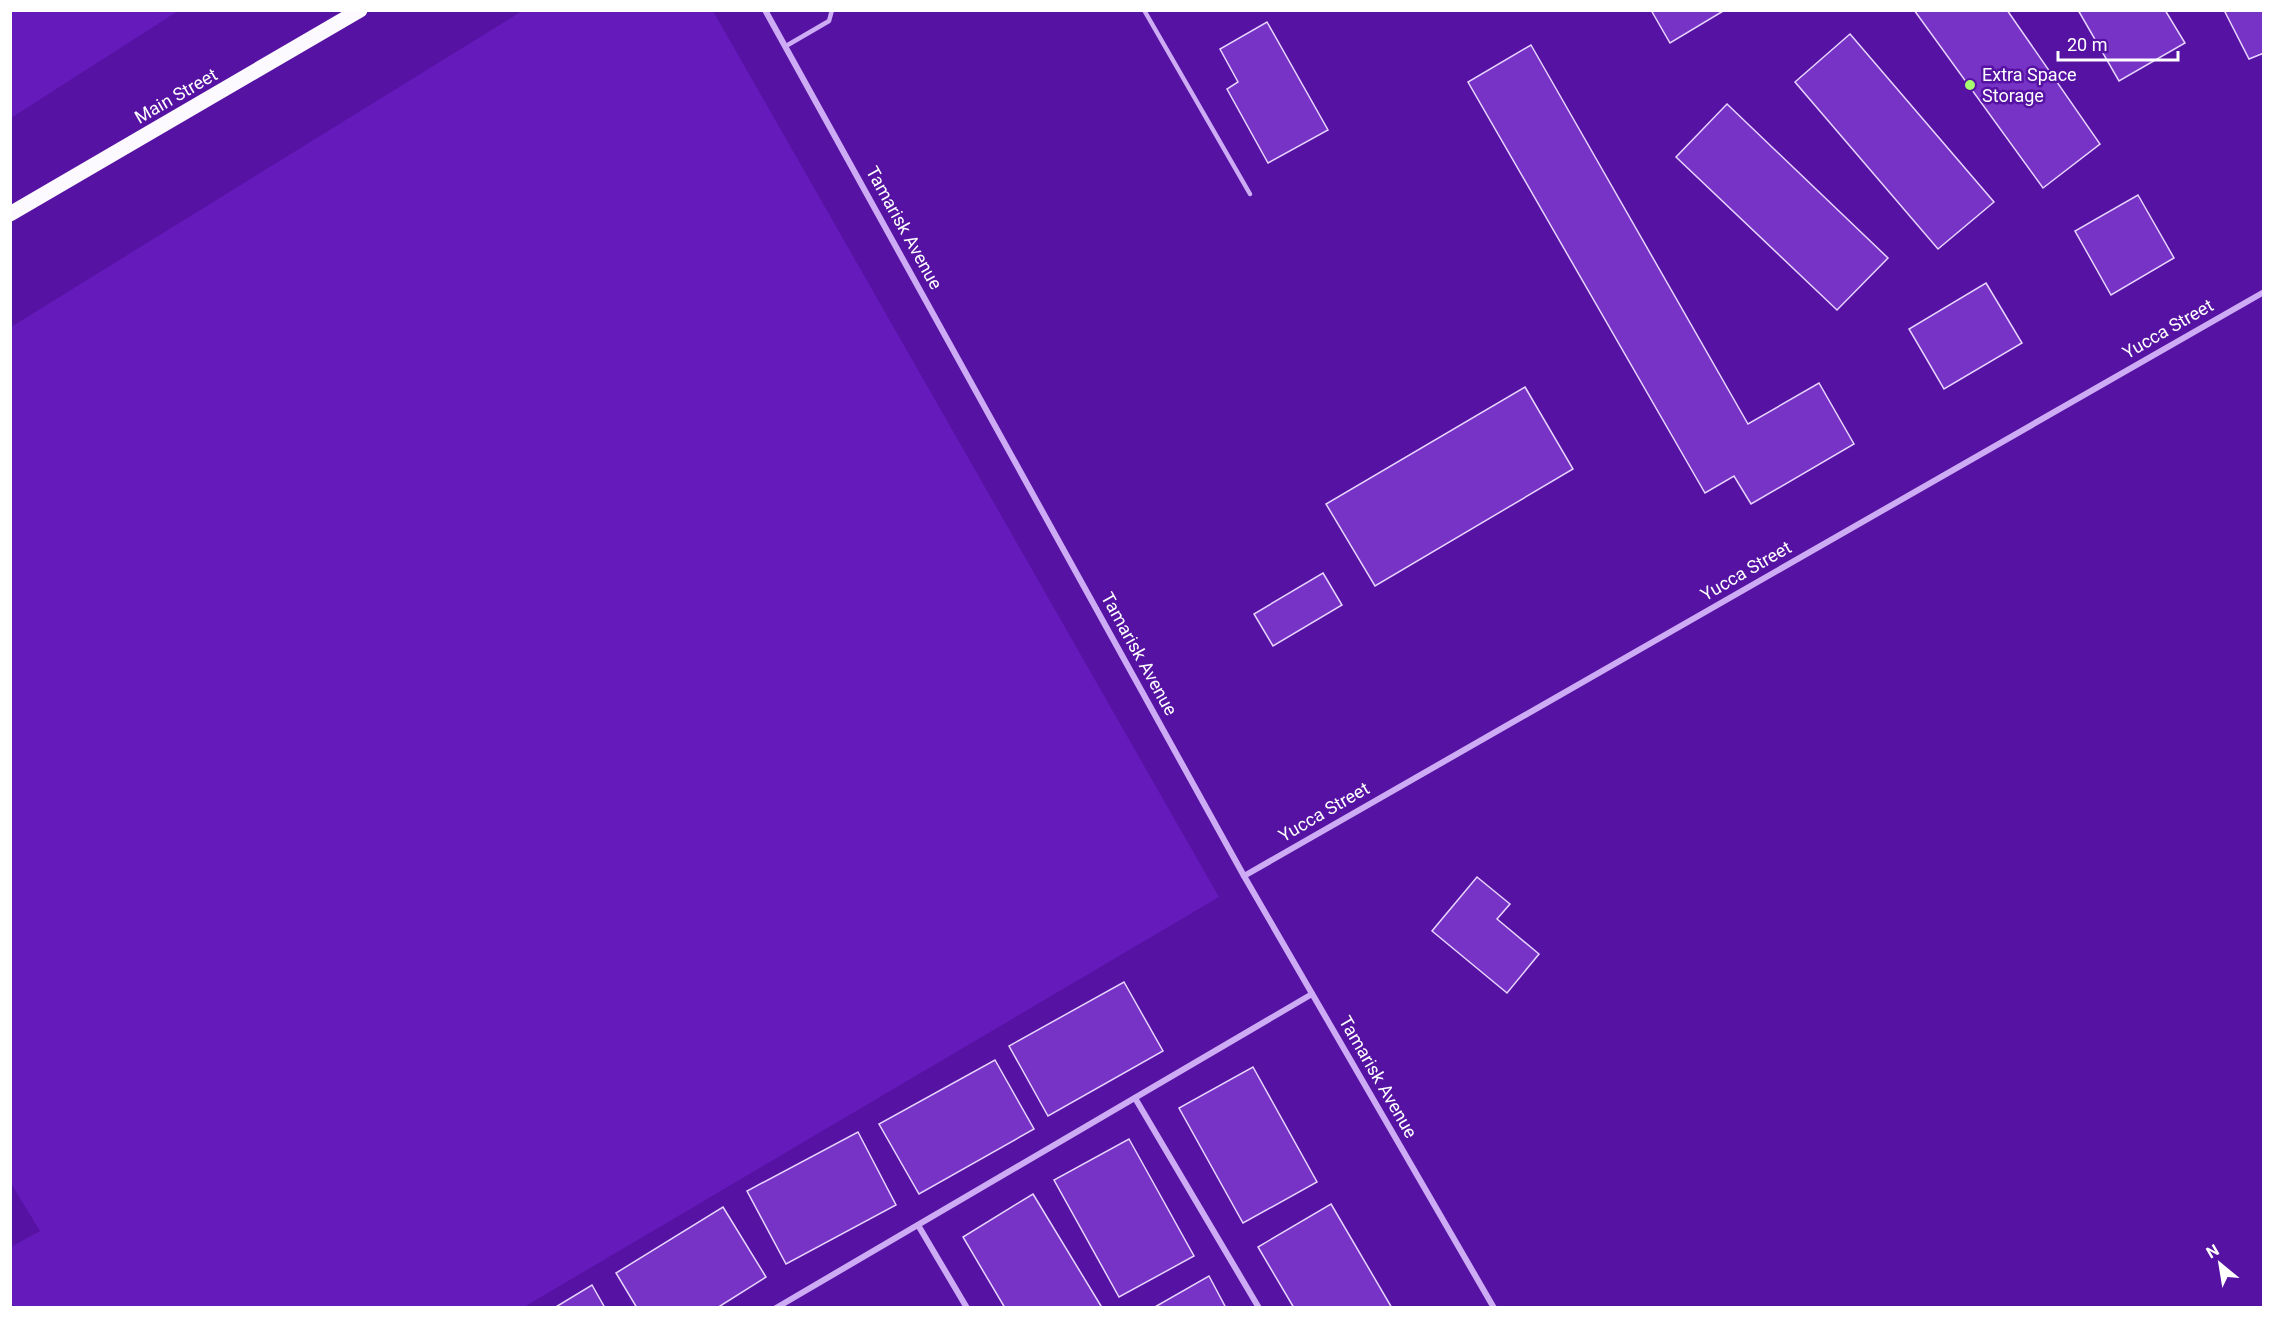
<svg xmlns="http://www.w3.org/2000/svg" width="2274" height="1318" viewBox="0 0 2274 1318" font-family="Roboto,sans-serif">
  <style>
    .green { fill: #651abc }
    .building { fill: #7732c6; stroke: #e8d5fe; stroke-width: 1.5 }
    .lines { fill: none; stroke-linecap: round; stroke-linejoin: round }
    .service { stroke: #cdacf5; stroke-width: 4.5 }
    .minor { stroke: #cdacf5; stroke-width: 6 }
    .primary { stroke: #fdfaff; stroke-width: 15 }
    .poi-dot { fill: #a6ff70; stroke: #5612a2; stroke-width: 2 }
    .labels { text-anchor: middle; stroke-width: 5; stroke-linejoin: round; paint-order: stroke }
    .poi-label { font-size: 18px; fill: #fff; stroke: #5612a2; text-anchor: start }
    .street-label { font-size: 18px; fill: #fff; stroke: #5612a2 }
  </style>
  <rect width="100%" height="100%" fill="#5612a2"/>
  <g class="green">
    <path d="M11,10H178V11L11,118Z"/>
    <path d="M522,11H713L1219,897L524,1307H11V1247L40,1231L10,1182L11,327Z"/>
  </g>
  <g class="building">
    <path d="M1651,10H1725L1670,43Z"/>
    <path d="M1914,10H2007L2100,144L2043,188Z"/>
    <path d="M2078,10H2165L2185,43L2119,81Z"/>
    <path d="M2224,10H2264V53L2249,59Z"/>
    <path d="M1267,22L1328,130L1268,163L1227,89L1238,82L1220,49Z"/>
    <path d="M1850,34L1994,202L1938,249L1795,82Z"/>
    <path d="M1531,45L1748,424L1819,383L1854,444L1751,504L1734,476L1705,493L1468,82Z"/>
    <path d="M1727,104L1888,258L1837,310L1676,157Z"/>
    <path d="M2138,195L2174,258L2111,295L2075,231Z"/>
    <path d="M1986,283L2022,343L1944,389L1909,329Z"/>
    <path d="M1525,387L1573,469L1375,586L1326,504Z"/>
    <path d="M1323,573L1342,605L1273,646L1254,614Z"/>
    <path d="M1477,877L1510,904L1497,919L1539,954L1507,993L1432,931Z"/>
    <path d="M1124,982L1163,1051L1048,1116L1009,1046Z"/>
    <path d="M995,1060L1034,1129L919,1194L879,1124Z"/>
    <path d="M1253,1067L1317,1182L1243,1223L1179,1108Z"/>
    <path d="M858,1132L896,1205L786,1264L747,1191Z"/>
    <path d="M1129,1139L1194,1256L1119,1297L1054,1180Z"/>
    <path d="M1033,1194L1101,1306L1099,1308H1005L963,1237Z"/>
    <path d="M1331,1204L1392,1308H1294L1258,1247Z"/>
    <path d="M723,1207L766,1277L717,1308H637L616,1273Z"/>
    <path d="M1209,1276L1226,1308H1153Z"/>
    <path d="M592,1285L605,1308H554Z"/>
  </g>
  <g class="lines">
    <g class="service">
      <path d="M1144,10L1250,194"/>
      <path d="M786,46L829,21L832,10"/>
    </g>
    <g class="minor">
      <path d="M765,10L1244,876L1494,1308"/>
      <path d="M1244,876L2264,292"/>
      <path d="M1135,1098L1259,1308"/>
      <path d="M918,1225L967,1308"/>
      <path d="M776,1308L1312,994"/>
    </g>
    <path class="primary" d="M10,214L360,10"/>
  </g>
  <circle class="poi-dot" cx="1970" cy="85" r="6"/>
  <g class="labels">
    <g class="poi-label">
      <text x="1982" y="81">Extra Space<tspan x="1982" dy="21">Storage</tspan></text>
    </g>
    <g class="street-label">
      <text transform="translate(176 96) rotate(-30)" y="6">Main Street</text>
      <text transform="translate(904 228) rotate(61)" y="6">Tamarisk Avenue</text>
      <text transform="translate(2168 329) rotate(-30)" y="6">Yucca Street</text>
      <text transform="translate(1746 571) rotate(-30)" y="6">Yucca Street</text>
      <text transform="translate(1139 654) rotate(61)" y="6">Tamarisk Avenue</text>
      <text transform="translate(1324 812) rotate(-30)" y="6">Yucca Street</text>
      <text transform="translate(1378 1077) rotate(60)" y="6">Tamarisk Avenue</text>
    </g>
  </g>
  <rect width="2274" height="1318" fill="none" stroke="#ffffff" stroke-width="24"/>
  <g transform="translate(2220 1264) rotate(330)" stroke="#5612a2" stroke-width="4.5" paint-order="stroke">
  <path d="M0-4.5L10 22L0 15L-10 22Z" fill="#ffffff"/>
  <text y="-9" font-size="16" font-weight="bold" text-anchor="middle" fill="#ffffff">N</text>
  </g>
  <path d="M2058 51v9h120v-9" fill="none" stroke="#ffffff" stroke-width="3"/>
  <text x="2067" y="51" font-size="18" fill="#ffffff" stroke="#5612a2" stroke-width="4.5" paint-order="stroke">20 m</text>
</svg>
